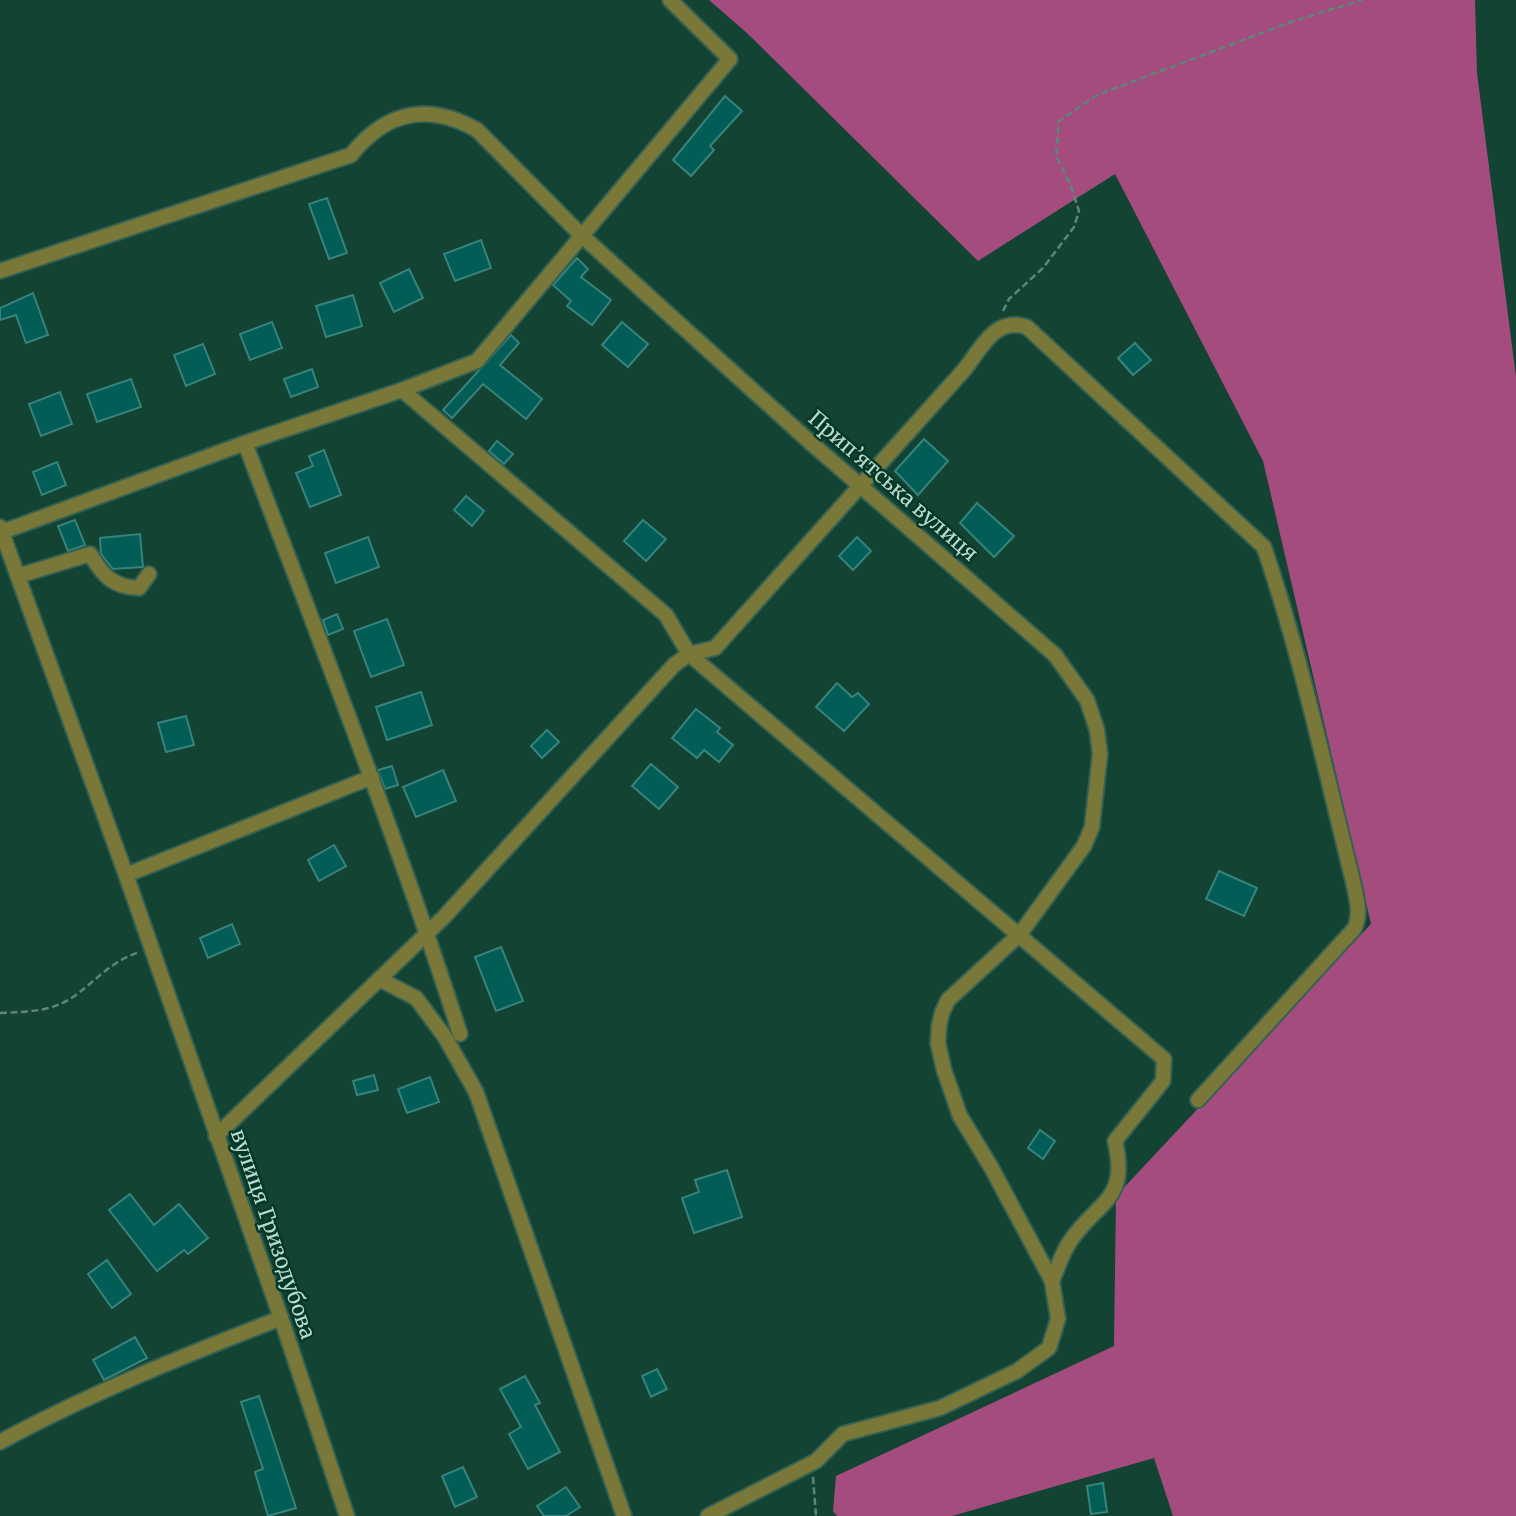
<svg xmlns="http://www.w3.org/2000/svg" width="1516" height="1516" viewBox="0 0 1516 1516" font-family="Merriweather,serif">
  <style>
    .forest { fill: #a54c7f }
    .building { fill: #025d57; stroke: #38837c; stroke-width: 2 }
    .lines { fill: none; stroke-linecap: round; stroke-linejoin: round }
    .minor-casing { stroke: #346152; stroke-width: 18 }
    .path { stroke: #5d8678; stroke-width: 2.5; stroke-dasharray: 7 3.5; stroke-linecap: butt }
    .minor { stroke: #7a7838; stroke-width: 14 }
    .labels { text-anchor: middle; stroke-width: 5; stroke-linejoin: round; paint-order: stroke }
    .street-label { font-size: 21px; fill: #bbdacd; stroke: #043929 }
  </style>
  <rect width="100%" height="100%" fill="#124333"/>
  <path class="forest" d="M709,0H1475L1477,73L1516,377V1516H1173L1154,1458L952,1516H837L833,1511L836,1476L1114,1346L1116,1196L1371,924L1263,461L1115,174L978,261L748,34Z"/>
  <g class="building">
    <path d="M725,96L742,111L710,146L714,150L691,176L673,160Z"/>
    <path d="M327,198L347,253L329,259L309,204Z"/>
    <path d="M481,240L491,268L455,281L444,254Z"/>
    <path d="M577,258L588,269L581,277L611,300L592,325L567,306L571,301L553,285Z"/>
    <path d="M409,269L423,298L394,312L380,283Z"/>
    <path d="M33,293L48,335L26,343L16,315L0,320V308Z"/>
    <path d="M353,295L362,326L326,337L316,306Z"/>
    <path d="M272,322L282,348L250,360L240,334Z"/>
    <path d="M622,322L648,344L628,367L602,345Z"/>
    <path d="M511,335L519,343L500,365L542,399L526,419L483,384L452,418L443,410Z"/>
    <path d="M1135,343L1151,360L1133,375L1118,358Z"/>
    <path d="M203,344L215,374L186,386L174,355Z"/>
    <path d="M312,369L318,387L291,397L284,379Z"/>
    <path d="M131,379L141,407L97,422L87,394Z"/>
    <path d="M60,392L72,424L41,436L29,404Z"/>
    <path d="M924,439L948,461L918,495L895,471Z"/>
    <path d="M497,441L513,454L504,464L489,451Z"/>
    <path d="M324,450L341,495L310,507L296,473L313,466L309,456Z"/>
    <path d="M57,462L66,485L42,495L33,472Z"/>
    <path d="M466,496L484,511L472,526L454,510Z"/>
    <path d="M977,503L1014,536L994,557L960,523Z"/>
    <path d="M75,520L85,545L68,551L58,526Z"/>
    <path d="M643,520L666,539L646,561L624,541Z"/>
    <path d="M140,534L143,567L113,569L101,554L100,538Z"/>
    <path d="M368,537L379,567L336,583L325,553Z"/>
    <path d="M857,537L871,551L853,570L839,556Z"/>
    <path d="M337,614L343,629L328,635L323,620Z"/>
    <path d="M387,619L404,665L371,677L354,631Z"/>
    <path d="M837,683L852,697L858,693L869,704L844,731L816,707Z"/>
    <path d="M421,692L432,725L387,740L376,707Z"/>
    <path d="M696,709L720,728L717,732L733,745L719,762L704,750L697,758L672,738Z"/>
    <path d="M186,716L194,745L166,752L158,723Z"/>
    <path d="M547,730L559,742L542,758L531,746Z"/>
    <path d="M651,764L678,787L659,809L632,786Z"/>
    <path d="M392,766L398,785L385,789L378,770Z"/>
    <path d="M443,770L456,801L416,817L403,787Z"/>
    <path d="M334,845L346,866L319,881L308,860Z"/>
    <path d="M1219,871L1257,888L1244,916L1206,899Z"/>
    <path d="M232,924L240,944L208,958L200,938Z"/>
    <path d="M501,947L523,1001L496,1011L475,957Z"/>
    <path d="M374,1075L378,1090L357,1095L353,1081Z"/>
    <path d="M430,1077L439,1102L407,1113L398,1089Z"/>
    <path d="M1040,1130L1055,1141L1043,1159L1028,1148Z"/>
    <path d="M727,1170L742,1217L694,1233L682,1198L699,1192L695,1180Z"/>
    <path d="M130,1194L154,1225L179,1204L208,1238L188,1254L184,1250L157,1271L109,1210Z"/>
    <path d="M107,1260L131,1294L112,1308L88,1274Z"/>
    <path d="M135,1337L147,1358L104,1380L93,1360Z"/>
    <path d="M657,1369L667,1389L651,1397L642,1376Z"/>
    <path d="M525,1376L540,1403L535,1405L560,1452L528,1469L509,1434L521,1427L500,1389Z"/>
    <path d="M259,1396L296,1508L268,1516L255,1472L263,1469L241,1402Z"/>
    <path d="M463,1467L477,1497L455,1507L442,1476Z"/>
    <path d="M1103,1483L1107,1512L1091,1514L1087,1486Z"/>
    <path d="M566,1487L580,1507L566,1516H544L537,1506Z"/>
  </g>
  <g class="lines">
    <defs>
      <g id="minor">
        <path d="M0,271L351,155C386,111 428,102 477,130L581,235L811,443L1055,655L1087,700L1097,730L1100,754L1092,827L1084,846L1020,934L948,1000L942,1013L939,1026L938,1043L944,1070L960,1116L991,1167L1052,1281L1058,1319L1049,1348L1017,1371L940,1408L843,1434L816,1461L708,1516"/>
        <path d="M402,390L666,615L689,654L1164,1059L1163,1081L1115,1141C1129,1200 1099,1200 1071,1240C1062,1252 1058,1268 1052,1281"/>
        <path d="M245,443C319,639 396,834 460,1034"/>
        <path d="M0,527L126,875L281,1318L347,1516"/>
        <path d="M2,532L245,443L402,390L477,361L730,59L670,0"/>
        <path d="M18,576L90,554C103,576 113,587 139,588L149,574"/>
        <path d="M126,875L372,777"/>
        <path d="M379,979L416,998L445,1037L476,1092L624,1516"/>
        <path d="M216,1136L444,917L674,665L689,654L715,648L964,370C981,349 995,316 1027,327L1264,547C1301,656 1325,769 1353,881C1356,897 1362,914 1354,929L1198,1100"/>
        <path d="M0,1442C90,1393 186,1355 281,1318"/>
      </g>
    </defs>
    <use href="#minor" class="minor-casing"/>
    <g class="path">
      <path d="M1003,311L1009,299L1043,268L1074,227L1079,211L1070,183L1056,156L1059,121L1097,95L1291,22L1362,0"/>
      <path d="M0,1013C25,1012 51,1012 73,997C96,981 112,960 140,952"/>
      <path d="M813,1477L816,1516"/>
    </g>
    <use href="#minor" class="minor"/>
  </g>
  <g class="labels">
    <g class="street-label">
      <text transform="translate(893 486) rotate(41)" y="7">Прип’ятська вулиця</text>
      <text transform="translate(273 1234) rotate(71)" y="7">вулиця Гризодубова</text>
    </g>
  </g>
</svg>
